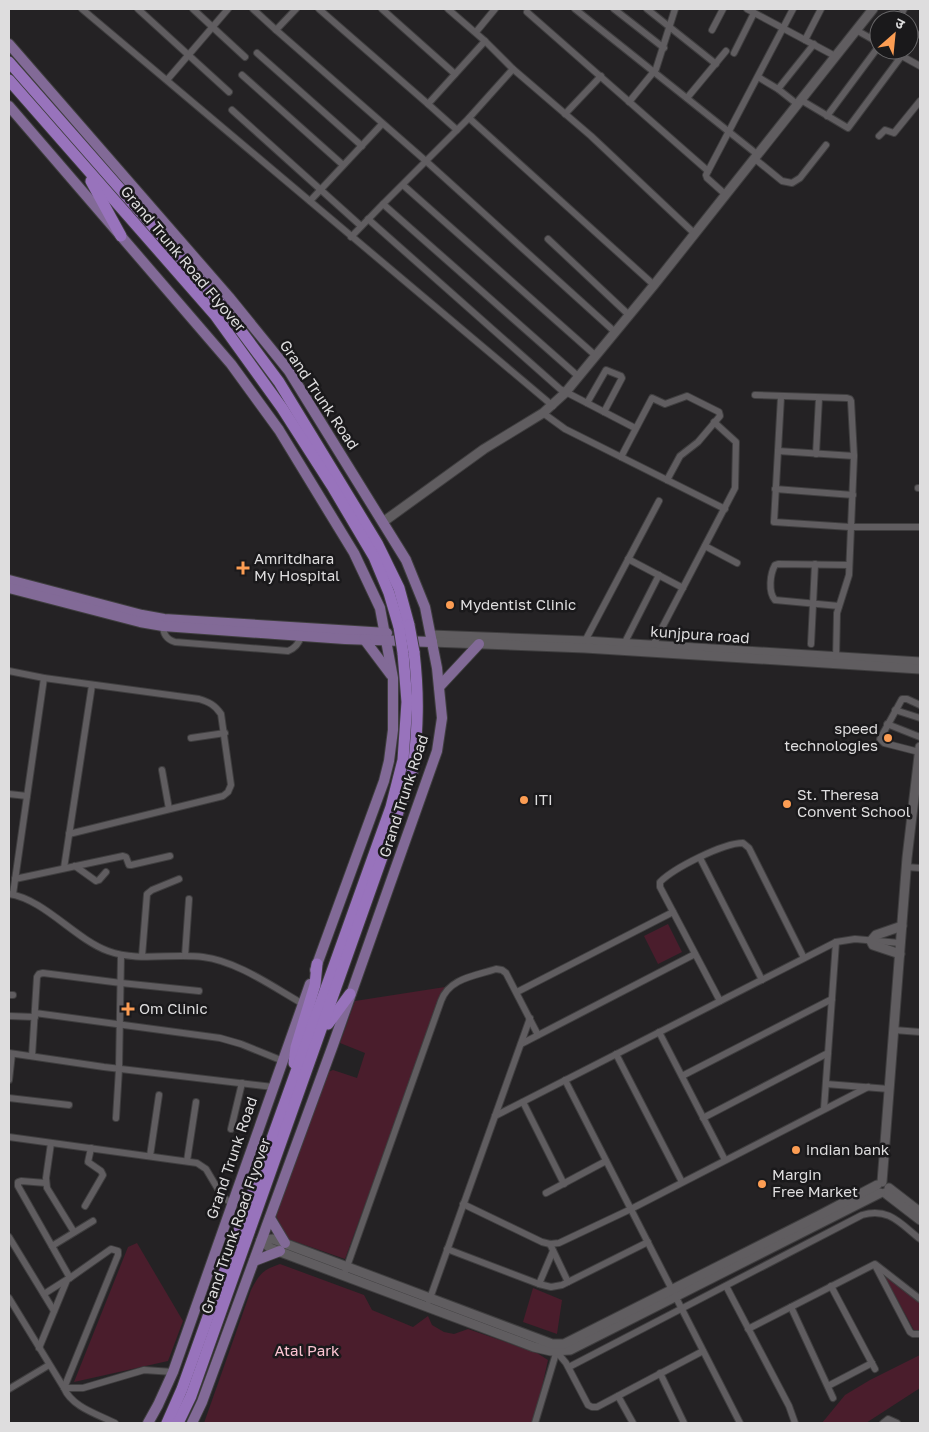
<svg xmlns="http://www.w3.org/2000/svg" width="929" height="1432" viewBox="0 0 929 1432" font-family="'Golos Text','Noto Sans Devanagari',sans-serif">
  <style>
    .green { fill: #4a1d2c }
    .lines { fill: none; stroke-linecap: round; stroke-linejoin: round }
    .street-casing { stroke: #3f3e3f; stroke-width: 8 }
    .secondary-casing { stroke: #3f3e3f; stroke-width: 11 }
    .primary-casing { stroke: #3f3e3f; stroke-width: 12 }
    .highway-casing { stroke: #3f3e3f; stroke-width: 13 }
    .street { stroke: #605d60; stroke-width: 6 }
    .secondary { stroke: #605d60; stroke-width: 9 }
    .primary { stroke: #826a97; stroke-width: 10 }
    .highway { stroke: #9873bc; stroke-width: 11 }
    .highway-bridge-casing { stroke: #3f3e3f; stroke-width: 13; stroke-linecap: butt }
    .highway-bridge { stroke: #9873bc; stroke-width: 11 }
    .poi-dot { fill: #fc9d53; stroke: #1a191b; stroke-width: 2 }
    .labels { text-anchor: middle; stroke-width: 5; stroke-linejoin: round; paint-order: stroke }
    .street-label { font-size: 15px; fill: #deddde; stroke: #1a191b }
    .poi-label { font-size: 15px; fill: #deddde; stroke: #1a191b; text-anchor: start }
    .park-label { font-size: 15px; fill: #fbc4d2; stroke: #1a191b }
  </style>
  <rect width="100%" height="100%" fill="#242224"/>
  <g class="green">
    <path d="M668,924L682,952L658,964L644,936Z"/>
    <path d="M445,987L345,1259L288,1239L276,1216L328,1072L333,1070L357,1078L365,1053L340,1043L355,1001Z"/>
    <path d="M137,1243L183,1321L168,1361L74,1382L128,1247Z"/>
    <path d="M280,1264L364,1295L372,1310L413,1327L428,1316L432,1325L444,1332L454,1334L468,1329L537,1353L548,1360L534,1423H204L251,1290C260,1273 263,1270 280,1264Z"/>
    <path d="M882,1272L920,1302V1330L915,1332Z"/>
    <path d="M533,1288L562,1300L557,1334L523,1322Z"/>
    <path d="M920,1355V1388L866,1423H822L845,1395L870,1380Z"/>
  </g>
  <g class="lines">
    <defs>
      <g id="street">
        <path d="M82,9L553,406"/>
        <path d="M138,9L229,92"/>
        <path d="M193,9L245,57"/>
        <path d="M253,9L276,30"/>
        <path d="M296,9L276,30L427,162L615,332"/>
        <path d="M319,9L428,104"/>
        <path d="M382,9L455,74"/>
        <path d="M448,9L485,41L513,69L469,118L654,285"/>
        <path d="M575,9L758,155"/>
        <path d="M614,9L664,48"/>
        <path d="M647,9L716,64"/>
        <path d="M747,9L835,56"/>
        <path d="M527,12L708,171"/>
        <path d="M898,20L904,9"/>
        <path d="M712,30L723,9"/>
        <path d="M856,30L879,43"/>
        <path d="M476,32L495,9"/>
        <path d="M805,40L821,9"/>
        <path d="M909,46L916,34L920,35"/>
        <path d="M891,50L920,66"/>
        <path d="M257,53L362,146"/>
        <path d="M734,53L754,13"/>
        <path d="M513,69L591,136L695,234"/>
        <path d="M242,75L343,165"/>
        <path d="M758,77L778,89L797,104"/>
        <path d="M167,80L228,9"/>
        <path d="M778,89L814,44"/>
        <path d="M687,98L726,51"/>
        <path d="M801,100L848,128L906,50"/>
        <path d="M629,102L656,69L675,9"/>
        <path d="M232,110L361,226"/>
        <path d="M565,114L601,76"/>
        <path d="M827,116L879,46"/>
        <path d="M469,118L383,204L579,377"/>
        <path d="M457,130L428,104L485,41"/>
        <path d="M879,136L885,130L894,133L920,101"/>
        <path d="M755,159L782,181L792,183L800,178L826,145"/>
        <path d="M403,185L596,356"/>
        <path d="M726,195L707,178L706,175L793,9"/>
        <path d="M310,201L382,124"/>
        <path d="M368,219L560,389L635,428"/>
        <path d="M351,237L383,204"/>
        <path d="M548,239L629,315"/>
        <path d="M755,395L847,398L850,399L851,401L854,456L849,575L837,613L836,660"/>
        <path d="M781,397L774,522L850,527H920"/>
        <path d="M587,403L606,370L621,376L622,378L604,412"/>
        <path d="M543,413L565,429L725,509"/>
        <path d="M778,451L854,456"/>
        <path d="M816,454L819,398"/>
        <path d="M621,457L652,398L665,404L687,396L719,412L720,416L698,442L680,456L667,480"/>
        <path d="M918,488H920"/>
        <path d="M775,489L853,495"/>
        <path d="M705,546L737,563"/>
        <path d="M628,559L683,588"/>
        <path d="M839,606L775,600C768,592 770,574 775,565L778,564L849,565"/>
        <path d="M163,624C163,634 166,639 175,642L288,651C296,648 298,643 302,636"/>
        <path d="M585,641L659,501"/>
        <path d="M624,644L659,575"/>
        <path d="M811,644L815,564"/>
        <path d="M651,649L735,488L736,442L714,422"/>
        <path d="M9,671L44,678L199,699C209,702 215,705 221,714L231,785L228,792L223,796L69,834"/>
        <path d="M895,710L920,718"/>
        <path d="M887,724L920,737"/>
        <path d="M191,738L225,733"/>
        <path d="M919,752L884,743L880,739L902,699H907L920,705"/>
        <path d="M162,770L169,809"/>
        <path d="M9,794L27,796"/>
        <path d="M700,858L762,980"/>
        <path d="M75,866L96,881L99,880L106,872"/>
        <path d="M906,867L920,868"/>
        <path d="M64,868L92,685"/>
        <path d="M15,879L123,856L126,857L129,865H131L170,856"/>
        <path d="M9,894C44,899 75,939 108,951C138,962 172,953 203,957C237,961 273,987 303,1004"/>
        <path d="M13,894L44,678"/>
        <path d="M142,956L147,894L152,890L179,879"/>
        <path d="M185,956L189,899"/>
        <path d="M517,992L673,912"/>
        <path d="M9,995H13"/>
        <path d="M720,1001L660,887V882C674,868 723,843 743,843L749,848L804,958"/>
        <path d="M35,1013L220,1038L241,1044L283,1061"/>
        <path d="M9,1016L35,1017"/>
        <path d="M894,1030L920,1032"/>
        <path d="M659,1032L725,1160"/>
        <path d="M521,1044L695,954"/>
        <path d="M9,1053L104,1067L273,1087"/>
        <path d="M616,1054L682,1182"/>
        <path d="M32,1056L37,977L39,974L43,973L121,983L199,991"/>
        <path d="M682,1076L832,999"/>
        <path d="M9,1080L12,1054"/>
        <path d="M565,1080L740,1423"/>
        <path d="M826,1084L889,1089"/>
        <path d="M9,1098L69,1105"/>
        <path d="M523,1102L564,1184"/>
        <path d="M824,1109L836,942"/>
        <path d="M495,1116L836,942L855,939L900,943"/>
        <path d="M116,1118L119,1069L121,955"/>
        <path d="M703,1118L828,1053"/>
        <path d="M231,1129L242,1083"/>
        <path d="M9,1137L197,1163L206,1169L222,1196L232,1204"/>
        <path d="M51,1143L46,1178L47,1188L74,1232"/>
        <path d="M150,1156L159,1095"/>
        <path d="M187,1161L196,1102"/>
        <path d="M46,1183L21,1181L18,1182V1186L70,1278"/>
        <path d="M546,1193L606,1161"/>
        <path d="M463,1204L542,1242L550,1244L559,1243L631,1209L868,1087"/>
        <path d="M85,1206L103,1175L101,1171L88,1162L91,1148"/>
        <path d="M9,1237L54,1311"/>
        <path d="M550,1244L568,1282"/>
        <path d="M52,1246L93,1221"/>
        <path d="M447,1249L539,1284L551,1287L562,1285L648,1242"/>
        <path d="M876,1267L910,1332L913,1334H920"/>
        <path d="M344,1275L441,1001C449,978 475,976 496,969L502,970L506,973L538,1035"/>
        <path d="M539,1284L553,1251"/>
        <path d="M726,1286L789,1406L795,1423"/>
        <path d="M831,1286L875,1369"/>
        <path d="M44,1294L66,1280"/>
        <path d="M9,1298L64,1388H83L144,1370L173,1372"/>
        <path d="M429,1301L530,1018"/>
        <path d="M791,1307L833,1398"/>
        <path d="M748,1329L875,1264L920,1299"/>
        <path d="M39,1348L67,1280L111,1249L118,1251V1255L64,1388C72,1407 97,1414 115,1423"/>
        <path d="M556,1351L566,1363L588,1405L592,1407H597L703,1351"/>
        <path d="M569,1367L862,1215C888,1207 900,1223 920,1239"/>
        <path d="M660,1373L684,1423"/>
        <path d="M828,1386L872,1363"/>
        <path d="M9,1389L49,1365"/>
        <path d="M618,1396L633,1423"/>
        <path d="M535,1423L557,1350"/>
        <path d="M883,1423L888,1419L897,1423"/>
      </g>
      <g id="secondary">
        <path d="M383,522L484,449L543,413L565,393L654,285L873,9"/>
        <path d="M431,635L585,641L920,662"/>
        <path d="M432,642L585,648L920,669"/>
        <path d="M900,954L873,945L871,941L876,935L902,926"/>
        <path d="M882,1182L907,858L920,747"/>
        <path d="M889,1188L920,1212"/>
        <path d="M885,1193L920,1220"/>
        <path d="M261,1240L270,1248L534,1347L551,1351L570,1350L880,1193"/>
        <path d="M261,1240L273,1239L552,1344H564L822,1214L877,1185"/>
      </g>
      <g id="primary">
        <path d="M9,44L229,297L289,371L406,560L425,607L437,668L442,718L437,751L333,1045L202,1402L192,1423"/>
        <path d="M9,106L231,364L279,430L354,553L380,608L393,678V730L389,761L384,781L315,970"/>
        <path d="M9,580L142,615L164,619L387,633"/>
        <path d="M9,588L140,622L163,626L345,639L432,642"/>
        <path d="M364,639L391,675"/>
        <path d="M439,687L479,644"/>
        <path d="M270,1218L285,1243"/>
        <path d="M254,1261L280,1251"/>
        <path d="M148,1423L158,1405L173,1372L310,984"/>
      </g>
      <g id="highway">
        <path d="M9,62L221,304L279,382L377,543L399,588L409,625"/>
        <path d="M9,80L215,315L282,408L332,486L374,557L389,593L399,627"/>
        <path d="M91,181L121,236"/>
        <path d="M328,1024L350,994"/>
        <path d="M294,1063L296,1047L315,985L317,964"/>
        <path d="M167,1423L182,1389L391,807L403,760L407,702L403,653"/>
        <path d="M178,1423L191,1396L413,770C418,728 419,695 414,652"/>
      </g>
    </defs>
    <use href="#street" class="street-casing"/>
    <use href="#secondary" class="secondary-casing"/>
    <use href="#primary" class="primary-casing"/>
    <use href="#highway" class="highway-casing"/>
    <use href="#street" class="street"/>
    <use href="#secondary" class="secondary"/>
    <use href="#primary" class="primary"/>
    <use href="#highway" class="highway"/>
    <defs>
      <g id="highway-bridge">
        <path d="M409,625L414,652"/>
        <path d="M399,627L403,653"/>
      </g>
    </defs>
    <use href="#highway-bridge" class="highway-bridge-casing"/>
    <use href="#highway-bridge" class="highway-bridge"/>
  </g>
  <g class="poi-dot">
    <path d="M240.5 560.5h5v5h5v5h-5v5h-5v-5h-5v-5h5z"/>
    <circle cx="450" cy="605" r="5"/>
    <circle cx="888" cy="738" r="5"/>
    <circle cx="524" cy="800" r="5"/>
    <circle cx="787" cy="804" r="5"/>
    <path d="M125.5 1001.5h5v5h5v5h-5v5h-5v-5h-5v-5h5z"/>
    <circle cx="796" cy="1150" r="5"/>
    <circle cx="762" cy="1184" r="5"/>
  </g>
  <g class="labels">
    <g class="street-label">
      <text transform="translate(183 259) rotate(50)" y="5">Grand Trunk Road Flyover</text>
      <text transform="translate(319 395) rotate(56)" y="5">Grand Trunk Road</text>
      <text transform="translate(700 635) rotate(4)" y="5">kunjpura road</text>
      <text transform="translate(404 796) rotate(-72)" y="5">Grand Trunk Road</text>
      <text transform="translate(232 1158) rotate(-71)" y="5">Grand Trunk Road</text>
      <text transform="translate(236 1226) rotate(-71)" y="5">Grand Trunk Road Flyover</text>
    </g>
    <g class="poi-label">
      <text x="254" y="564">Amritdhara<tspan x="254" dy="17">My Hospital</tspan></text>
      <text x="460" y="610">Mydentist Clinic</text>
      <text x="878" y="734" text-anchor="end">speed<tspan x="878" dy="17">technologies</tspan></text>
      <text x="797" y="800">St. Theresa<tspan x="797" dy="17">Convent School</tspan></text>
      <text x="534" y="805">ITI</text>
      <text x="139" y="1014">Om Clinic</text>
      <text x="806" y="1155">indian bank</text>
      <text x="772" y="1180">Margin<tspan x="772" dy="17">Free Market</tspan></text>
    </g>
    <g class="park-label">
      <text x="307" y="1356">Atal Park</text>
    </g>
  </g>
  <rect width="929" height="1432" fill="none" stroke="#deddde" stroke-width="20"/>
  <g transform="translate(894 35) rotate(27)"><circle r="24" fill="#1a191b" stroke="#686769"/>
  <path d="M0-4L9 19L0 12L-9 19Z" fill="#fc9d53"/>
  <text y="-8" font-size="14" font-weight="bold" text-anchor="middle" fill="#deddde">उ</text>
  </g>
</svg>
